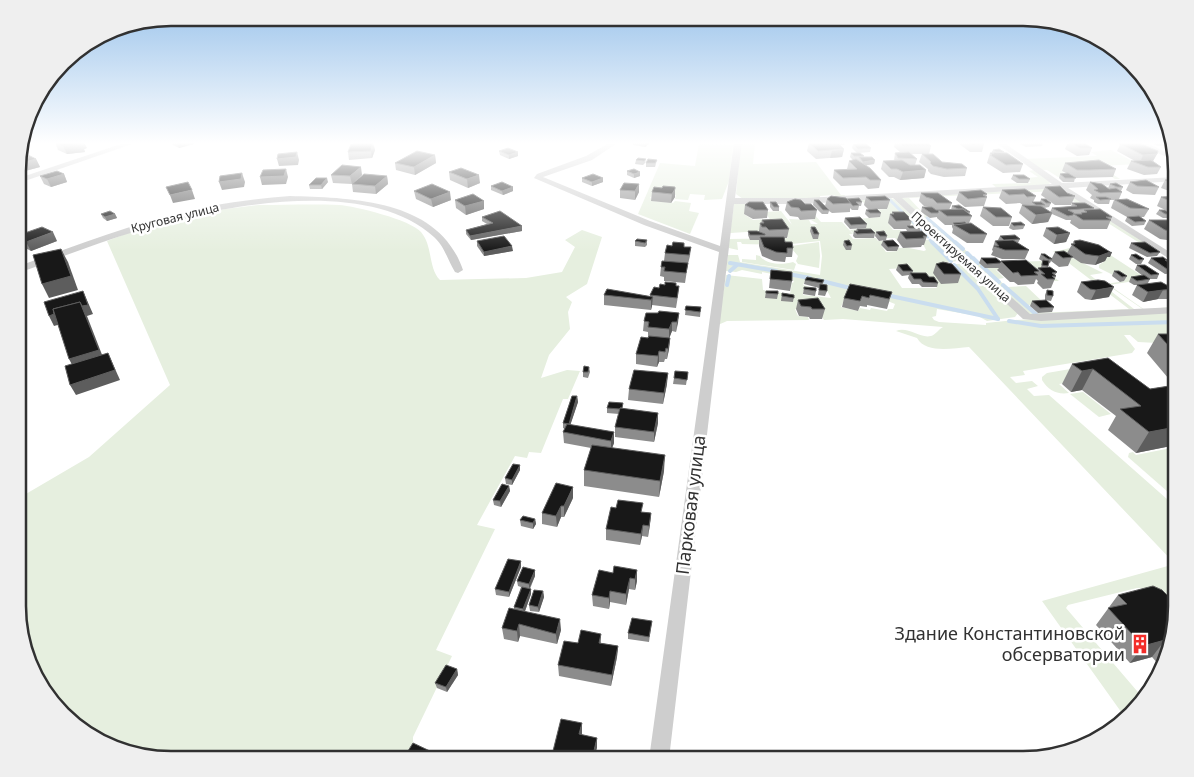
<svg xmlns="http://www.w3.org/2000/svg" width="1194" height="777" viewBox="0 0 1194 777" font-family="'Noto Sans',sans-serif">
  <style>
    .green { fill: #e6efdf; fill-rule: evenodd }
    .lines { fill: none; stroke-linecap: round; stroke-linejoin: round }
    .stream-far1 { stroke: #caddef; stroke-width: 3 }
    .stream { stroke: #caddef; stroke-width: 4 }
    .street { fill: #cecece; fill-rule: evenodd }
    .wall { fill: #8c8c8c }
    .shaded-wall { fill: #5d5d5d }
    .building { fill: #181818; stroke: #5d5d5d }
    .labels { text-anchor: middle; stroke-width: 5; stroke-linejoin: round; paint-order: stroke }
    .far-street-label { font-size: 12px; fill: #313131; stroke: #fff }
    .near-street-label { font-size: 18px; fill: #313131; stroke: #fff }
    .near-poi-label { font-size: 18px; fill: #313131; stroke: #fff; text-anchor: end }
    .rim { fill: none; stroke: #313131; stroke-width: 2.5 }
  </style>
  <rect width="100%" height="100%" fill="#fff"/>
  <g class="green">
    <path d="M741,142H757L755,143L753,164L816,162L841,195H845L844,197L837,198L834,195L820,196V199H743L736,194Z"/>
    <path d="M699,144L733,145L729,181L722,199L704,200L705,195L690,194L688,200L675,199L676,195L662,193L650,197L652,201L673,203L675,201L691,203L689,211L699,213L690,234L638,214L660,163L695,166Z"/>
    <path d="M1111,150L1138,164L1100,166L1120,179H1115L1096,167L1062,171L1064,173H1061L1066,176L1058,177L1047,170H1039L1023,159L1097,156L1091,152Z"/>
    <path d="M1034,170L1050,182L1049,185L998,189L992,184L1031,183L1024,178L1038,177L1029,171Z"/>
    <path d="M1052,188L1061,189L1150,246L1146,247L1057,191L909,198L922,212L986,268H1001L996,263L1041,261L1048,266V272L1059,281H1053L1022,269L996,270L1004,278L998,279L1007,287L1026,286L1045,304L1028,305L1036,313L1129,309L1053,251C1067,251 1078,243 1092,243L1147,279L1109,285L1145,310L1176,306V307L1144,310L1106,284L1125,281L1099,268V265L1105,261L1095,254L1069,256L1103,273L1090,275L1134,309L1036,317L1024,312L997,283L901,198Z"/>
    <path d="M889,197L895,200L934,236L897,240L895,238H885L883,235L873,236L870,233L854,234L850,230L866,228L857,219L880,217L876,213L869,210L888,209L883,204H865L861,200ZM888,223L912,224L920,233L904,234L900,230H893Z"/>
    <path d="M736,203H756L744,214L753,220L768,219L772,224H773L765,212L781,211L792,225L789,219L809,220L811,224H818L811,220L815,219L810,212H812L821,222H842L853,234H849L853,239L876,238L878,241H886L889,244L881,245L886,252L898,251L896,248H909L924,251L926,250L922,242L924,240H938L960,260L959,261L947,262L949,264H965L1018,313L1015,317L987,321L978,316L937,309L936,316L932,317L934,320L939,322L986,325V323L1015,320L1176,312V344L1138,342L1130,335H1124L1135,349L1132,353L1023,371L1025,375L1010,377L1016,383L1032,381L1038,386L1027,389L1034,396L1049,395L1176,507V599C1162,600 1152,587 1137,588L1068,605L1066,608L1143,698L1124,716L1042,601L1175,564L969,347C953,348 926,354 917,338L896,331C908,326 920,339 931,336C935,335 939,329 943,327L843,319L824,320L816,307L795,309L798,316L808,317L809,320L727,321L718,325L726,275L762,279L763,290L790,294L792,283L794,282L792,278L762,272V274L742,270L736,272L726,271L728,255H738L740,262L820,275L822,256L820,241L782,245L742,244L741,242H737L738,250L729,248V239L788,238L780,227L762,231L730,233L734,204ZM905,268L912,276L908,277C921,277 930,277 937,288H902L889,269ZM805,281L824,285L831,298L803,295V291L814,292V288L803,285ZM847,293L890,302L895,304L893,309H888L887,311L871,308L870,310L860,308L858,311L841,307Z"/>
    <path d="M259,205C285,205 312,204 339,205C355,206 411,220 421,232C433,246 428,268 440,280L526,278L562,272L575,247L565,240L582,230L602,237L587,284L566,297L572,302L568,312L570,329L549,355L541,378L567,370L580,371L568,399H563L541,453L529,452L527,458L515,456L477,525L495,529L436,650L452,656L413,737V747L403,753L400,759H171L122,751L86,733L38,683L19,626V498L89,457L170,385L107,241L146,226L193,213Z"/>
    <path d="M819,242L820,256L819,268L798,264L796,261L798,256L790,247L791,246Z"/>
    <path d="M756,255L760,256C766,265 783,265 793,262L796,264L794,270L742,262V259L756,260Z"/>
    <path d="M1082,367L1096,378L1059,384L1069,393C1057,395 1048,390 1042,380V377L1047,373Z"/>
    <path d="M1083,392L1111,414L1099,417L1070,394Z"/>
    <path d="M1176,447V499L1128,457L1129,453L1133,452L1136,455Z"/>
  </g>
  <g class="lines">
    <g class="stream-far1">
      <path d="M884,199L890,200L905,215"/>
      <path d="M927,218L957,244"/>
      <path d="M910,219L928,237"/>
      <path d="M930,240L934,244"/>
    </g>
    <g class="stream">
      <path d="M932,242L951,261"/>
      <path d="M955,242L963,249"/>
      <path d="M967,253L971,257"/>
      <path d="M973,258L978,263"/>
      <path d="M730,263L776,271"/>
      <path d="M954,265L978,289L998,319"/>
      <path d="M982,266L999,282"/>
      <path d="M730,271L737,265"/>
      <path d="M788,274L810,278"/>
      <path d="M818,280L854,289"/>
      <path d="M727,285L729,276"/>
      <path d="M1003,285L1038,316"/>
      <path d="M886,295L998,319"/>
      <path d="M1009,321L1041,326L1176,322"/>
    </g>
    <g class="street">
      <path d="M127,142H138L19,183V178Z"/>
      <path d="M611,142H619L592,160L543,177L650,221L720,246L734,142H742L735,198H806L1052,184L995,142H1003L1062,183L1176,177V181L1068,188L1176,256V263L1058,188L902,198L1030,314L1176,307V313L1041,321L1023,319L893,198L806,204H734L669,759H649L719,252L644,225L534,178L537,174L586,156Z"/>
      <path d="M1136,142H1145L1175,157L1176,162Z"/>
      <path d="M290,196C353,198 439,199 463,270L458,273L455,272C447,259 445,247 434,237C367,175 214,206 137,231C110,239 84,249 58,258C45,263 32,269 19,272V266C82,243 145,219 211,206C237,201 264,198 290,196Z"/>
    </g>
  </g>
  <g class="wall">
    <path d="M55,142L87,148L84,149L85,152L67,154L58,150Z"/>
    <path d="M172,142H193L194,144L179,148L173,145Z"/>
    <path d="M633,142H650L645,147L633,145Z"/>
    <path d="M825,142H845L844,145H840L844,149L842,157L816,159L807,151L809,143Z"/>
    <path d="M858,142L871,148L870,152L857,153L852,148L853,144H857Z"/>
    <path d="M870,142H880L879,144H872Z"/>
    <path d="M895,142H927L931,146L929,154H910L917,159L915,165L926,170L924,178L900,180L894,177H889L881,169L883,161H894L895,153L900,152L894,147Z"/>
    <path d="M959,142H981L984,144L982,152H970L958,143Z"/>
    <path d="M1016,142H1044L1042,146L1026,147Z"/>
    <path d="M1068,142L1092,148L1089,155L1077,156L1065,149Z"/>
    <path d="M1115,142H1133V143L1157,154L1153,161L1161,167L1157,174L1144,175L1127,169L1131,161H1135L1117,151L1120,145Z"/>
    <path d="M1150,142H1170L1171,145L1158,146Z"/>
    <path d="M375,150L372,158L349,160L348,152Z"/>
    <path d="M993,150L1023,164L1020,172L1003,173L987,163L990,153H991Z"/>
    <path d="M499,151L518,152V156L509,159L500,155Z"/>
    <path d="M851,153L864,156L863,157L875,160L874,164L865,165L881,180L879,188L868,189L864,185L841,186L833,178L834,170L847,169L849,161L853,160L850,157Z"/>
    <path d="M922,154L942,162L967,168L965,176L944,177L931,174L928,171V169L919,162Z"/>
    <path d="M435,155L436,163L415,175L396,170L395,163Z"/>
    <path d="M19,158L36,159L40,167L25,171L19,168Z"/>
    <path d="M646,159L645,163L643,165L635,164L636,160Z"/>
    <path d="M657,160L655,167H646V163Z"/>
    <path d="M1065,163L1116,169L1113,177L1075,178L1074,182H1063L1059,178L1060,174L1066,173L1062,171Z"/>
    <path d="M627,171L640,176L634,178L627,175Z"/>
    <path d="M449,172L480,183L468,188L450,180Z"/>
    <path d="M64,174L67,182L51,187L44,184L40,176Z"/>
    <path d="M331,175H362L355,181L387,176L388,184L376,194L353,192L352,184L333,183Z"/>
    <path d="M1013,175L1030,179L1028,183H1017L1011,179Z"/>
    <path d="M582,178H603V182L592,186L582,182Z"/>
    <path d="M1176,179V215L1157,206L1161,197H1173L1175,193L1161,188L1165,180Z"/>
    <path d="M328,182L322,189H310L309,185Z"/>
    <path d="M1090,182L1109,189H1110L1108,188L1110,184L1123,187L1121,191L1122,192L1119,199L1149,209L1144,217H1140L1146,221L1144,225L1132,226L1125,221L1127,217L1111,208L1114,200H1110L1109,204H1098L1094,202V200L1090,198L1092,195L1086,190Z"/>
    <path d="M1130,182L1159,187L1155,195L1133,194L1126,190Z"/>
    <path d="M624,183L639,192L635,200L620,198V190Z"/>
    <path d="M491,186L513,187V191L503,195L491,190Z"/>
    <path d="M1045,187L1067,193L1075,196L1071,205H1055L1041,195Z"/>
    <path d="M675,189V197L671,203L651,201L652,192Z"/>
    <path d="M1002,190L1036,196L1033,202H1040L1041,199L1051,203L1049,207L1044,208L1050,212L1052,208L1071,207L1072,203L1094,208L1093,210L1112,217L1107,229H1079L1070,223L1073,214L1071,220H1066L1052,214L1048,222L1032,224L1019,213L1022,205H1023L1020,203L1006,204L999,198Z"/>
    <path d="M414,191L451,200L433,207L416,199Z"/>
    <path d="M959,192L987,194L986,197H987L984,206L965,207L956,200Z"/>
    <path d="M921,193L952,203L949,210H951L952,206L970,212L969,214L972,216L969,223L987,234L983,243H967L952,233L953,229L952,227V225H945L937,218V217L930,218L921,212L922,207H929L924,206L919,201Z"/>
    <path d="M866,197L890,200L887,209H877L881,213L880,217L869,218L865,214L866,210H869L864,205Z"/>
    <path d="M827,199H847L862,202L861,206H859L858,210H852L850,208V212L832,213L829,211L828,214H822L813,205L814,200L825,206Z"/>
    <path d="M455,200L484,201V209L466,215L456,208Z"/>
    <path d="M770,202L779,207V211H773L770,207Z"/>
    <path d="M787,202L805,204L817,210L815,219L800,220L798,217L790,216L785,210Z"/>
    <path d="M745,205L768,210L767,218L753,219L744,214Z"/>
    <path d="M983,207L1012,217L1009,226H993L980,216Z"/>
    <path d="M1159,210L1171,214L1169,218H1163L1156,214Z"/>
    <path d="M892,212L912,220L910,226L920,228V231L927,236L924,245H922L921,247L903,248L897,240L900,232L907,231L906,229H894L888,223L890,214H892Z"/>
    <path d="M101,214H115L117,218L107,221L103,218Z"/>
    <path d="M482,217L522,226V231L471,240L466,234V230L487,224L482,221Z"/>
    <path d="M845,218L867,224L866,228L850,229L844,222Z"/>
    <path d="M762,220L789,229L787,238H785V242L793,248L792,257H786L785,262L774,261L762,256L759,246V240H750L748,235V231H759L760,223H761Z"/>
    <path d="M1149,220H1176V238L1174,241L1160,239L1144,229Z"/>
    <path d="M1011,223L1025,225L1023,229L1013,230L1009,228Z"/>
    <path d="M811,227L819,234L818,239H813L810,231Z"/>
    <path d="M1046,228L1070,233L1066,242L1054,244L1043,236Z"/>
    <path d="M857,229L875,233L874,238H855L853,236L854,231H856Z"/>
    <path d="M876,232L887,236L886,240L879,241L875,236Z"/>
    <path d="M19,235L57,241L31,251L20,245L19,243Z"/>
    <path d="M1000,236L1020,239L1018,243L1029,250L1025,259H1002L991,255L993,251L992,250L995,241L998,240Z"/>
    <path d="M647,240V245L645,247L635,246V241Z"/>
    <path d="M477,241L513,251L484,256L477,246Z"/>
    <path d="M844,241L852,245L851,250H846L843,245Z"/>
    <path d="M883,241L899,246L897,251H887L881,245Z"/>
    <path d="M1074,241L1112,252L1110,257H1107L1105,261L1095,265L1087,264L1081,263L1072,257L1068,266L1059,267L1051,261L1050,263L1048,264V267L1057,272L1055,275L1056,276L1051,288L1043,289L1037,283L1038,281L1036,279L1034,284L1018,285L1014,282H1010L997,270L999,268H985L979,263L981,258L1001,261L1037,270L1038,268H1041L1042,261L1039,259L1041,254L1052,258L1055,252L1067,253Z"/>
    <path d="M1131,243L1160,252L1157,256L1147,257L1129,248Z"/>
    <path d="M684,247H691L690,256L688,264L685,283L664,281V277L660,276L661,267L664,261L665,253Z"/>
    <path d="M1131,255L1144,259L1141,264H1136L1129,259Z"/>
    <path d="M1151,258L1167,260V261L1176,267V273L1165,274L1148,263Z"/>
    <path d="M936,264L961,274L958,283L941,284L933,273Z"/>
    <path d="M898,265L913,271L912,273L929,277L938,283L937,287H922L919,284H912L908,278L909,275L902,276L896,270Z"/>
    <path d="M1137,265L1159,274L1157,279H1150L1148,283L1174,289L1169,299H1158L1143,302L1132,295L1137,285H1134L1129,282L1131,277L1143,276L1135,270Z"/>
    <path d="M771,270L792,281L790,291L769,288Z"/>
    <path d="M1114,271L1127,276L1124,281L1120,282L1112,276Z"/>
    <path d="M805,280H824L823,284L827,291L825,296L818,295L819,288L804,284Z"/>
    <path d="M1081,282L1109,297L1091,300L1085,299L1077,292Z"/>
    <path d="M676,286H679L678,296L676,308L652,305L651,310L604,305V295L650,296V295L659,288Z"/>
    <path d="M804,287L816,291L815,296L803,294Z"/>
    <path d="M1047,290L1053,296L1051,301L1045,300V295Z"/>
    <path d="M766,291L778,294L777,299L765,298Z"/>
    <path d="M892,292L887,309L867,305V307L860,306L858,311L842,307L844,298Z"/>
    <path d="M782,293L794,295L793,302L781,301Z"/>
    <path d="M798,300L825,309L822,319H810L809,317L799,316L796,309Z"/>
    <path d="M1032,301L1054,307L1052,312L1038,313L1030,306Z"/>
    <path d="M686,306L701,307L700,317L685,315Z"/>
    <path d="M658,313H679L676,332L672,331L669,338H670L669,349L667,359H665L664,362H659L657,367L636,364V354L648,337V332L643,331L644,321Z"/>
    <path d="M1173,331H1176V445L1136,453L1108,430L1116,416L1082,390L1071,392L1062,384L1072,364L1108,358L1150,389L1174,385L1147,353L1158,334H1171Z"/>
    <path d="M589,367L590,372L588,378L583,377V372Z"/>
    <path d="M688,372L686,385L673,384L674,378Z"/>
    <path d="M667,384L663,404L628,400L629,389Z"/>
    <path d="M577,396L578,402L570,425L614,432V443L612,448L664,471L659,497L584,486V470L591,448L564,443L563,432L565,429L563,428V423Z"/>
    <path d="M607,408H623L658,423L654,442L615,437V427L619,414L607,413Z"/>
    <path d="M520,465V470L512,485L506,484L505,478Z"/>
    <path d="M509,486L510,491L501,507L494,505L493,500Z"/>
    <path d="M573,498L564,517H561L557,527L542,524V513Z"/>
    <path d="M643,512L651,513L650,524L648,537L642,536L640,545L606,540V529Z"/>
    <path d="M535,519L536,524L533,529L521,526L520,520Z"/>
    <path d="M521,561V567L509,597L496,595L495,589Z"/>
    <path d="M535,570V576L530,589H531V594L525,611L561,630L557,644L520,636L518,642L504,639L502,628L514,609V607L521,587L518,586L517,581Z"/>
    <path d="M637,570V581L635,590L629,589L626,605L610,602L609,609L593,606L592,595L613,573Z"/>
    <path d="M543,591L544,597L539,612L530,611L529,605Z"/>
    <path d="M1118,595L1171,604L1176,616L1159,665L1152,657L1130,663L1096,625Z"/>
    <path d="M652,621L649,642L628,639V633Z"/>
    <path d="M601,634V643L618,646L617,657L611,686L559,676L558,665L578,643Z"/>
    <path d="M457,669L458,675L447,692L437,688L435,683Z"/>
  </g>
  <g class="shaded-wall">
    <path d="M78,142H84L87,148L84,149L85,152L67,154L63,146Z"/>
    <path d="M177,142H193L194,144L179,148Z"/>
    <path d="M373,142L375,150L372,158L371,151Z"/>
    <path d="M645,142H650V143L645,147Z"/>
    <path d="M844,149L842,157L830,158L832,151Z"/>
    <path d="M297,152L299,160L298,165L279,166L277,159Z"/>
    <path d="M518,152V156L509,159V155Z"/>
    <path d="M1157,154L1153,161L1140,163L1143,155Z"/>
    <path d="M435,155L436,163L415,175L414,167Z"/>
    <path d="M36,159L40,167L25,171L21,163Z"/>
    <path d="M875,160L874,164L862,166L863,162Z"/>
    <path d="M361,167L362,175L352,184L350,176Z"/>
    <path d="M286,169L288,177L286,184L262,185L260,177Z"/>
    <path d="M926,170L924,178L900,180L903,172Z"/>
    <path d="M640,172V176L634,178V174Z"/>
    <path d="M242,173L245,182L244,187L222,190L219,182Z"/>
    <path d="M64,174L67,182L51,187L47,179Z"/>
    <path d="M479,175L480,183L468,188L467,179Z"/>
    <path d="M387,176L388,184L376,194L375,186Z"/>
    <path d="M327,178L328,182L322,189L321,185Z"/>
    <path d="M603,178V182L592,186V182Z"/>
    <path d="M639,184V192L635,200V191Z"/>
    <path d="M513,187V191L503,195L502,191Z"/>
    <path d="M675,189V197L671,203L672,194Z"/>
    <path d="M192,190L195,199L173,203L170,195Z"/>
    <path d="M450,192L451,200L433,207L431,199Z"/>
    <path d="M484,201V209L466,215L465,206Z"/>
    <path d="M1052,213L1048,222L1032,224L1036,215Z"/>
    <path d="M115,214L117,218L107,221L105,217Z"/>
    <path d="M522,226V231L471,240L470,236Z"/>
    <path d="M53,232L57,241L31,251L26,242Z"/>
    <path d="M1070,233L1066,242L1054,244L1057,235Z"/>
    <path d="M512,246L513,251L484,256V252Z"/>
    <path d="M61,249L68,262L78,290L49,298L42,284Z"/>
    <path d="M1110,252H1112L1110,257H1107L1105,261L1095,265L1099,256Z"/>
    <path d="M1114,287L1109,297L1091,300L1096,290Z"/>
    <path d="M1163,290L1158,299L1143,302L1148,292Z"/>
    <path d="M83,291L93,314L87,316L106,365L77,374L69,359L86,317L54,326L49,316Z"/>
    <path d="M653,297L652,306L651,310V300Z"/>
    <path d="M679,313L678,323L676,332L677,322Z"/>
    <path d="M672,322V331L669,339V329Z"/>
    <path d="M670,338L669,349L667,359L668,349Z"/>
    <path d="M659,351V362L657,367L658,356Z"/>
    <path d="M108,353L120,380L76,395L70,385Z"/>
    <path d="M1093,369L1082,390L1071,392L1082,371Z"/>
    <path d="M668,373L667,384L663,404L664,393Z"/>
    <path d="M577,396L578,402L569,429V424Z"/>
    <path d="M658,413V423L654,442V432Z"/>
    <path d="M1176,427V445L1136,453L1149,432Z"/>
    <path d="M614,432V443L611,451V441Z"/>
    <path d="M665,455L664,471L659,497L660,481Z"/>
    <path d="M520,465V470L512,485V480Z"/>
    <path d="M509,486L510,491L501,507L500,501Z"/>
    <path d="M573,487V498L564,517V506Z"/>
    <path d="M561,506V517L557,527L556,516Z"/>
    <path d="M651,513L650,524L648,537L649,526Z"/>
    <path d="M535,519L536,524L533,529V523Z"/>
    <path d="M643,525L642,536L640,545L641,534Z"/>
    <path d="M521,561V567L509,597V592Z"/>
    <path d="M535,570V576L529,589V584Z"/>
    <path d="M637,570V581L635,590V579Z"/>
    <path d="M630,578L629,589L626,605V594Z"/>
    <path d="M531,589V594L524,614L523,609Z"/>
    <path d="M543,591L544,597L539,612L538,607Z"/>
    <path d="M610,591V602L609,609V598Z"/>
    <path d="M560,619L561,630L557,644L556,634Z"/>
    <path d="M519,624L520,636L518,642L517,631Z"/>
    <path d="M1165,640L1152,657L1130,663L1143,646Z"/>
    <path d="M618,646L617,657L611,686L612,675Z"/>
    <path d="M457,669L458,675L447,692L446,687Z"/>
    <path d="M582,723V734L580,745L579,734Z"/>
    <path d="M597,738V748L594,759H592Z"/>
    <path d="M432,752L434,757L432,759H428Z"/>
  </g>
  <g class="building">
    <path d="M55,142H78L82,144L63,146Z"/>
    <path d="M373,142L371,151L348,152L351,144Z"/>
    <path d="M837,142L844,149L818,151L809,143Z"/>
    <path d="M858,142L865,143L871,148L858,149L853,144H859Z"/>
    <path d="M899,142H927L931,146H903Z"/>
    <path d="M969,142H981L984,144L973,145Z"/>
    <path d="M1069,142H1083L1092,148H1080Z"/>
    <path d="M1139,143L1158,151L1157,154L1143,155L1120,144Z"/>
    <path d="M508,148L518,152L509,155L499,151Z"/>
    <path d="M999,149L1004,152H996L993,150Z"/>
    <path d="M417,151L435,155L414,167L395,163Z"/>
    <path d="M297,152L296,157L277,159L278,154Z"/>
    <path d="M909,152L917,159L898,158L895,153Z"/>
    <path d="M992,152L1007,153L1023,164L1006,165L990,155H992L990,153H994Z"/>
    <path d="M851,153H860L864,156H854Z"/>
    <path d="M922,154H933L942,162L962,164L967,168L947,169L933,166L930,163L931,162Z"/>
    <path d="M28,155L36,159L21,163L19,162V158Z"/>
    <path d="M859,157H872L875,160L863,162Z"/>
    <path d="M638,158L646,159L644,161L636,160Z"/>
    <path d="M648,159L657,160L655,163H646Z"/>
    <path d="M856,159L870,168L881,180H870L866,177L843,178L834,170L857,169L849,161Z"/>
    <path d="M902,160L910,165H920L926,170L903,172L897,169H891L883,161Z"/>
    <path d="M1099,160L1116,169L1089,170H1077L1065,163Z"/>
    <path d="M1151,160L1161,167H1148L1131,161Z"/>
    <path d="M342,165L361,167L350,176L331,175Z"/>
    <path d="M461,168L479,175L467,179L449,172Z"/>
    <path d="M286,169L284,176L260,177L263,170Z"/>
    <path d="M634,169L640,172L634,174L627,171Z"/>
    <path d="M57,171L64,174L47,179L40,176Z"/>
    <path d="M242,173L241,179L219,182L220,176Z"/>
    <path d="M1068,173L1076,178H1065L1060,174Z"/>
    <path d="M364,174L387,176L375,186L352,184Z"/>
    <path d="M593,174L603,178L592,182L582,178Z"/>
    <path d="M1013,175H1024L1030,179H1019Z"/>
    <path d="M316,178H327L321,185H309Z"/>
    <path d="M1176,179V184L1165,180Z"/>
    <path d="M1146,180L1159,187L1137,186L1130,182Z"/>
    <path d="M188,182L192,190L170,195L166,187Z"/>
    <path d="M502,182L513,187L502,191L491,186Z"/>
    <path d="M1090,182L1102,184L1109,189L1116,188L1122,192L1100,193L1094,190L1098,189Z"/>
    <path d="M624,183L639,184L635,191L620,190Z"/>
    <path d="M1116,183L1123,187H1117L1110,184Z"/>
    <path d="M432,184L450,192L431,199L414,191Z"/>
    <path d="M663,186L675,187V189L672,194L652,192L654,187L662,188Z"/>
    <path d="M1060,186L1067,193L1075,196L1059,197L1045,187Z"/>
    <path d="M1025,189L1036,196L1027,197L1024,194L1009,195L1002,190Z"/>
    <path d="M981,190L987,194L983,195L987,197L968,199L959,192Z"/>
    <path d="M921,193H938L952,203H937L933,199L926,197Z"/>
    <path d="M473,194L484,201L465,206L455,200Z"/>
    <path d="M831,196L846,198L851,203L833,204L827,199Z"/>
    <path d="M885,196L890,200L871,201L866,197Z"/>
    <path d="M1176,196V204L1161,197Z"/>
    <path d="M1096,197H1106L1111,199L1100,200Z"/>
    <path d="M859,198L862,202H856L859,205L853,206L847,199Z"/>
    <path d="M795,199L801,200L805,204H811L817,210L801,211L799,208L791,207L787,202Z"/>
    <path d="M1041,199H1046L1051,203H1046Z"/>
    <path d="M1127,199L1149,209L1130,208L1115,200Z"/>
    <path d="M814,200H819L829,210H823Z"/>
    <path d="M749,202H763L768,210H755L745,205Z"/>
    <path d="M770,202H776L779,207H774Z"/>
    <path d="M1032,202H1041L1045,205H1036Z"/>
    <path d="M1072,203H1085L1094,208L1068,210L1074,213L1073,215L1068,216L1052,208L1077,206Z"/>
    <path d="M959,205L970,212H967L963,209H958L952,206Z"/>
    <path d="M1022,205L1041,206L1052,213L1036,215Z"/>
    <path d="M922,207H932L936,210H939L938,213H931Z"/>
    <path d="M983,207L1001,208L1012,217H996Z"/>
    <path d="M877,209L881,213H870L866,210Z"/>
    <path d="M963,209L972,216H947L939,210Z"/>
    <path d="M1100,209L1112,217H1106L1111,220H1083L1074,214H1082L1081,213L1087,212L1084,210Z"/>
    <path d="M1159,210H1165L1171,214H1165Z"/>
    <path d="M110,211L115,214L105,217L101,214Z"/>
    <path d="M500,211L522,226L470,236L466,230L493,223L482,217Z"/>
    <path d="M892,212H904L912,220L896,221L890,214H894Z"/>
    <path d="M1139,216L1146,221L1135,222L1127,217Z"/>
    <path d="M860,217L867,224L851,225L845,218Z"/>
    <path d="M782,219L789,229L769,230L766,227H762L760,223H764L762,220Z"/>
    <path d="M1149,220H1176V230H1175L1176,232L1165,230Z"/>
    <path d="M965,222L967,224L955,225L953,223Z"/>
    <path d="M1021,222L1025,225L1014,226L1011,223Z"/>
    <path d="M971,223L987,234H970L954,225Z"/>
    <path d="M907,226H918L920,228H909Z"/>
    <path d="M42,227L53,232L26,242L19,238V235Z"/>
    <path d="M811,227H815L819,234H814Z"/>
    <path d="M1058,227L1070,233L1057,235L1046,228Z"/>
    <path d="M857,229H871L875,233L857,234L854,231H858Z"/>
    <path d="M748,231H757L765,234V235H750Z"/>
    <path d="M884,231L887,236H880L876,232Z"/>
    <path d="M922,231L927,236H923L924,238L906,239L900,232Z"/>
    <path d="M1015,235L1020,239L1004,240L1000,236Z"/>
    <path d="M504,236L512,246L484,252L477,241Z"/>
    <path d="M760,237H784L785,242H792L793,248H787V253L776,252L764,247Z"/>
    <path d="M637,239L647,240L645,243L635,241Z"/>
    <path d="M849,240L852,245L847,246L844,241Z"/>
    <path d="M893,240L899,246L888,247L883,241Z"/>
    <path d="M1013,240L1029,250H1005L994,246H999L995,241Z"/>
    <path d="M1080,240L1099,245L1110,252L1099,256L1091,255L1085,254L1071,244H1075L1074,241Z"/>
    <path d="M673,242L684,243V247H691L689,255L665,253L667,245L672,246Z"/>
    <path d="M1145,242L1160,252L1150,253L1131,243Z"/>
    <path d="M61,249L71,276L42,284L33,255Z"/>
    <path d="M1064,251L1073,257L1063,258L1055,252Z"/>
    <path d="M1041,254H1045L1052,259H1048Z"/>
    <path d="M1136,254L1144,259L1139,260L1131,255Z"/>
    <path d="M1163,257L1167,260H1165L1176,267V269H1167L1151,258Z"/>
    <path d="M981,258H996L1001,262L1000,263L987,264Z"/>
    <path d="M1026,260L1039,271L1034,272L1038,275L1021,276L1018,272L1013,273L1001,261Z"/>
    <path d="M1043,260L1049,261L1048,266L1042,265Z"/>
    <path d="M662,261L688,263L686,273L664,271L665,267H661Z"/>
    <path d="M943,262L952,264L961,274H944L936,264Z"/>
    <path d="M907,264L913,271H903L898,265Z"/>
    <path d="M1137,265H1145L1159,274L1151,275Z"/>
    <path d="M1050,267L1057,272L1052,273L1056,276H1052L1055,279H1047L1041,274H1045L1038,268Z"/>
    <path d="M771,270L792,272V281L770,279Z"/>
    <path d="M1114,271H1119L1127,276L1122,277Z"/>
    <path d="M910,273H926L929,277H934L938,283L923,282L921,279H914Z"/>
    <path d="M1144,275L1150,279L1137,281L1131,277Z"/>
    <path d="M807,277L824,280L822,283L805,280Z"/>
    <path d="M1098,280L1105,281L1114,287L1096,290L1090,289L1081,282Z"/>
    <path d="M665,282L676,283V286H679L677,298L650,295L654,287L659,288L660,284L665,285Z"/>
    <path d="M1161,282L1174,289L1163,290L1148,292L1137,285Z"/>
    <path d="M820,284L827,285V291L819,290Z"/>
    <path d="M850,284L892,292L889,299L870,295L869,298L862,296L860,301L844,298Z"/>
    <path d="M804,287L816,288V291L804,289Z"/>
    <path d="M607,289L653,297L651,300L604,295Z"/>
    <path d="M1047,290L1053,291V296L1047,295Z"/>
    <path d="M83,291L88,305L82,306L80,302L53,309L54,314L49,316L44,302Z"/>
    <path d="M766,291H778V294L766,293Z"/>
    <path d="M782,293L794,295V298L782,296Z"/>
    <path d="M818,298L825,309H812L811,307L801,306L798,300Z"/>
    <path d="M1046,300L1054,307L1040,308L1032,301Z"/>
    <path d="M80,302L99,350L69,359L53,309Z"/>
    <path d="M686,306L701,307L700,312L685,310Z"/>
    <path d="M659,311L679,313L677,322H672L669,329L648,327L649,322L644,321L646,313H658Z"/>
    <path d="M1173,331H1176V354L1158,334H1176Z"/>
    <path d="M649,336L670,338L668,349L666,348L665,352L659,351L658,356L636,354L641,337L648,338Z"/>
    <path d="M108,353L115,370L70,385L65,366Z"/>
    <path d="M1108,358L1150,389L1176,385V427L1149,432L1120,409L1141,406L1093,369L1082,371L1072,364Z"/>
    <path d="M584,366L589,367L588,372H583Z"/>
    <path d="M634,370L668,373L664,393L629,389Z"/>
    <path d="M675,371L688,372L687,380L674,378Z"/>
    <path d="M572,396H577L569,424L563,423Z"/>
    <path d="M609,402L623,403L622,408H620V409L607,408Z"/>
    <path d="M620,408L658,413L654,432L615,427Z"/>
    <path d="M567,424L614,432L611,441L563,432Z"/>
    <path d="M592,445L665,455L660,481L584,470Z"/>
    <path d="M513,464L520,465L512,480L505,478Z"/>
    <path d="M556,483L573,487L564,506H561L556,516L542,513Z"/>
    <path d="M502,484L509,486L500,501L493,500Z"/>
    <path d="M618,500L643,503L641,512L651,513L649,526L643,525L641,534L606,529L611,507L616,508Z"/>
    <path d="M523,516L535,519L533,523L520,520Z"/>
    <path d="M508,559L521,561L509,592L495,589Z"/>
    <path d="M614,566L637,570L635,579L630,578L626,594L610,591L609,598L592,595L599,570L613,573Z"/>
    <path d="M523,567L535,570L529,584L517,581Z"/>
    <path d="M1153,586L1162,590L1173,601L1171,604L1175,608H1176V616L1167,642L1165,640L1143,646L1108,608L1127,604L1118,595Z"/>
    <path d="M522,587L531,589L523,609L514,607Z"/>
    <path d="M534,590L543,591L538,607L529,605Z"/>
    <path d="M509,608L560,619L556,634L519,624L517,631L502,628Z"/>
    <path d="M632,618L652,621L649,637L628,633Z"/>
    <path d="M581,630L601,634L599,643L618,646L612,675L558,665L564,641L578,643Z"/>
    <path d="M446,665L457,669L446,687L435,683Z"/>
    <path d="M561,719L582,723L579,734L597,738L592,759H551Z"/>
    <path d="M413,743L432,752L428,759H403Z"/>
  </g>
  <linearGradient id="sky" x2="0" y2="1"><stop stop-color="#9cc4eb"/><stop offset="0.57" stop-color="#fff"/><stop offset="1" stop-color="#fff" stop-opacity="0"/></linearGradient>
  <rect width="1194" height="251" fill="url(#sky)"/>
  <defs>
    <symbol id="building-bare" viewBox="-9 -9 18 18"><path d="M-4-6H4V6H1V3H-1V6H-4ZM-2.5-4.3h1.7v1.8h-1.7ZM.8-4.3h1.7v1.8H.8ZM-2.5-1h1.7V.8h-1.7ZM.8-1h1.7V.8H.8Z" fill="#f32d29" stroke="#fff" stroke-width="2.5" paint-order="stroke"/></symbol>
  </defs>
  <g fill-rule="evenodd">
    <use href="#building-bare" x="1126" y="630" width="28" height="28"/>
  </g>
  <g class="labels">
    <g class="far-street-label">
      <text transform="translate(175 218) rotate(-14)" y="4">Круговая улица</text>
      <text transform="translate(961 257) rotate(42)" y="4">Проектируемая улица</text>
    </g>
    <g class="near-street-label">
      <text transform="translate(691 505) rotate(-83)" y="6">Парковая улица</text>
    </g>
    <g class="near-poi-label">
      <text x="1125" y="640">Здание Константиновской<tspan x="1125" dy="21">обсерватории</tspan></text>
    </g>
  </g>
  <path d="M0 0H1194V777H0ZM171 26H1023A145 145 0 0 1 1168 171V606A145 145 0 0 1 1023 751H171A145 145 0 0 1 26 606V171A145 145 0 0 1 171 26Z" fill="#efefef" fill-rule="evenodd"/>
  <path class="rim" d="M171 26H1023A145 145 0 0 1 1168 171V606A145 145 0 0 1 1023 751H171A145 145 0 0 1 26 606V171A145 145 0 0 1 171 26Z"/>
</svg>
